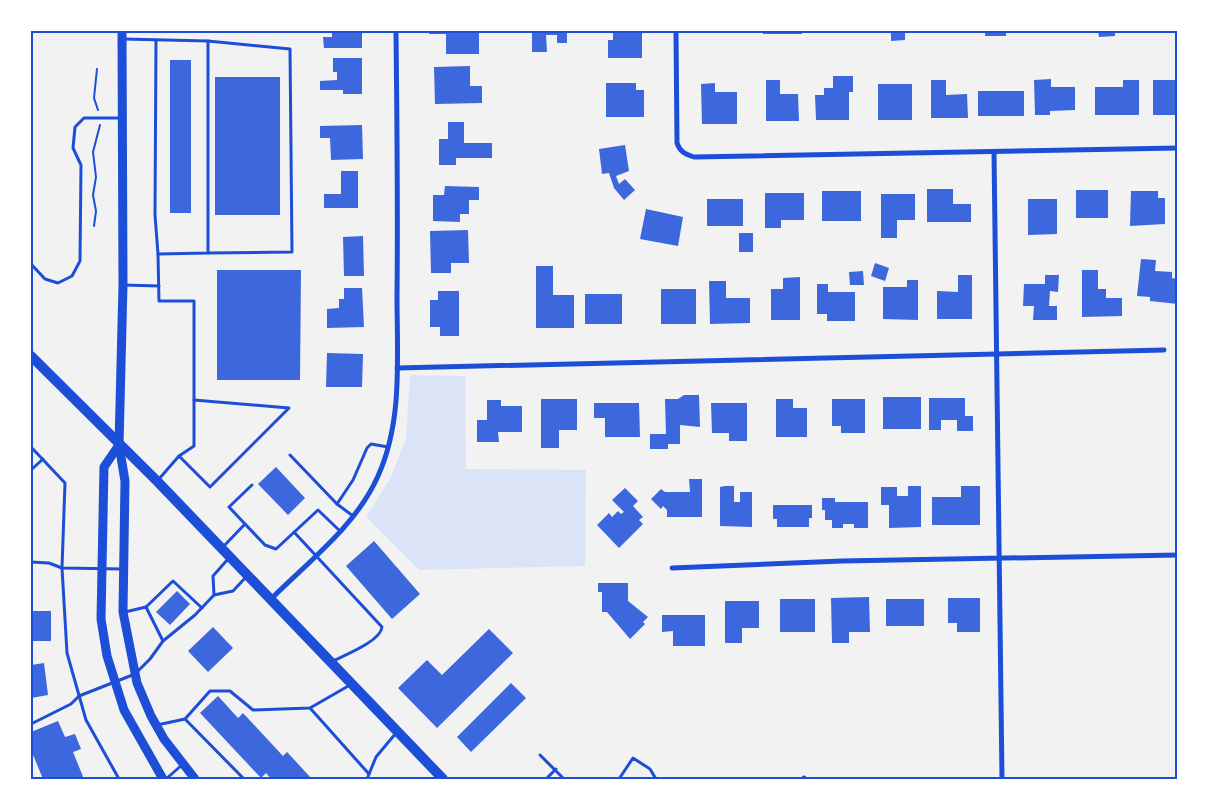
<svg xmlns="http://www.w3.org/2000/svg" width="1209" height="810" viewBox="0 0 1209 810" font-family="'PT Sans Narrow',sans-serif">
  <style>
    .green { fill: #dbe4f7 }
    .building { fill: #3d67dc }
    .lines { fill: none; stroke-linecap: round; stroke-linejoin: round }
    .path { stroke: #1d4ed8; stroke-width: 2 }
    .service { stroke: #1d4ed8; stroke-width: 3 }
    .minor { stroke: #1d4ed8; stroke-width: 5 }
    .secondary { stroke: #1d4ed8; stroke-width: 9 }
    .primary { stroke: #1d4ed8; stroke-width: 10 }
    .neatline { fill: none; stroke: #1d4ed8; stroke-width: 2 }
  </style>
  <rect width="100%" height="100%" fill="#f2f2f2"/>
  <path class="green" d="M410,375L465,376L466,469L586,470L585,566L419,570L366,517L391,477L406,438Z"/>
  <g class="building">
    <path d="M332,31H362V48H324L323,37H332Z"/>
    <path d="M429,31H479V54H446V34H429Z"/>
    <path d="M532,31H567V43H557V35H546L547,52H532Z"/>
    <path d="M613,31H642V58H608V40H613Z"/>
    <rect x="763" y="31" width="39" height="3"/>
    <path d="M891,31H905V40L891,41Z"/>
    <rect x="985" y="31" width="21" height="5"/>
    <path d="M1098,31H1115V36L1099,37Z"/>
    <path d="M333,58H362V94H343V90H320V81L337,80V72H333Z"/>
    <rect x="170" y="60" width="21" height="153"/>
    <path d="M470,66V86H482V103L435,104L434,67Z"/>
    <path d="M833,76H853V92H849V120H816L815,95H824V88H833Z"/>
    <rect x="215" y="77" width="65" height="138"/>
    <path d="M1051,79V87H1075V110L1050,111V115H1035L1034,80Z"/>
    <path d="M766,80H780V94H798L799,121H766Z"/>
    <path d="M931,80H946V95L967,94L968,118H931Z"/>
    <path d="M1123,80H1139V115H1095V87H1123Z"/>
    <rect x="1153" y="80" width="25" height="35"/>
    <path d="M606,83H636V90H644V117H606Z"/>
    <path d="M715,83V92H737V124H702L701,84Z"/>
    <rect x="878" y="84" width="34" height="36"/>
    <rect x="978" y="91" width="46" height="25"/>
    <path d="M448,122H464V143H492V158H456V165H439V139H448Z"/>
    <path d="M362,125L363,159L331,160L330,138H320V126Z"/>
    <path d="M625,145L629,171L616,176L619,184L625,179L635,190L624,200L614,188L609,173L602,174L599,149Z"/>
    <path d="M341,171H358V208H324V194H341Z"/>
    <path d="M445,186L479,187V200H469V214H460V222L433,221V195H444Z"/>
    <path d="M927,189H953V204H971V222H927Z"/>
    <rect x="1076" y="190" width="32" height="28"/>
    <rect x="822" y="191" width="39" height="30"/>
    <path d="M1131,191H1158V198H1165V224L1130,226Z"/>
    <path d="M765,193H804V220H781V228H765Z"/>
    <path d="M881,194H915V220H897V238H881Z"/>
    <rect x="707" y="199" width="36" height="27"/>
    <path d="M1028,199H1057V234L1028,235Z"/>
    <path d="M646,209L683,217L678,246L640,239Z"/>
    <path d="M468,230L469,263H451V273H431L430,231Z"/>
    <rect x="739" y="233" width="14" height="19"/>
    <path d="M363,236L364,276H344L343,237Z"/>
    <path d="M1141,259L1156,260L1155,271L1172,272V278L1178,279V304L1150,301V297L1137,296Z"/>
    <path d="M875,263L889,268L885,281L871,276Z"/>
    <path d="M536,266H553V295H574V328H536Z"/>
    <path d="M217,270H301L300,380H217Z"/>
    <path d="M1082,270H1098V289H1106V298H1122V316L1082,317Z"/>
    <path d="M863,271L864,285H850L849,272Z"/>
    <path d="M958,275H972V319H937V291L958,292Z"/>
    <path d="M1045,275H1059L1058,292L1050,291L1049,306H1057V320H1033L1034,306H1023L1024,284H1045Z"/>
    <path d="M800,277V320H771V289H783V278Z"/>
    <path d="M907,280H918V320L883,319V287H907Z"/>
    <path d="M709,281H726V298H750V323L710,324Z"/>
    <path d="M817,284H828V292H855V321H827V314H817Z"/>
    <path d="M344,288H362L364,327L327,328V309L339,308V299H344Z"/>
    <rect x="661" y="289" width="35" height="35"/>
    <path d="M438,291H459V336H440V327H430V300H438Z"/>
    <rect x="585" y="294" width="37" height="30"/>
    <path d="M327,353L363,354L362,387H326Z"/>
    <path d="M684,395H699L700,427L680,425V444H668V449H650V434H666L665,399H678Z"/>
    <rect x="883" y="397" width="38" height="32"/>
    <path d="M929,398H965V416H973V431H957V420H941V430H929Z"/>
    <path d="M541,399H577V430H559V448H541Z"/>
    <path d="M776,399H793V408H807V437H776Z"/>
    <path d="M832,399H865V433H841V426H832Z"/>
    <path d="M487,400H501V406H522V432H498L499,442H477V420H487Z"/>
    <path d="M594,403H639L640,437H605V418H594Z"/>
    <path d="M711,403H747V441H729V433H712Z"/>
    <path d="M276,467L305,498L288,515L258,484Z"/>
    <path d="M689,479H702V517H667V510L663,506L661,509L651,499L661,489L665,492H690Z"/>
    <path d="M725,486H734V502H740V492H752V527L720,526V487Z"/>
    <path d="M908,486H921V527L889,528V505H881V487H897V496H908Z"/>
    <path d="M961,486H980V525H932V497H961Z"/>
    <path d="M625,488L638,501L633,506L643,517L639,520L643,524L619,548L597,525L609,513L612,517L618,511L621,514L624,512L612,500Z"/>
    <path d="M822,498H835V502H868V528H854V524H843V528H832V520H825V510H822Z"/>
    <path d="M773,505H812V518H809V527H777V519H773Z"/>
    <path d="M374,541L420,594L392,619L346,566Z"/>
    <path d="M598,583H628V601L648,617L643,622L645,624L630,639L607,612H602V592H598Z"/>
    <path d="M177,591L190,604L170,625L156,612Z"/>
    <path d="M869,597L870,632H849V643H832L831,598Z"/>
    <path d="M948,598H980V632H957V623H948Z"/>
    <rect x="780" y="599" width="35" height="33"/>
    <rect x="886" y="599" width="38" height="27"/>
    <path d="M725,601H759V628H742V643H725Z"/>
    <rect x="31" y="611" width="20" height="30"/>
    <path d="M662,615H705V646H673V631L662,632Z"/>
    <path d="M213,627L233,648L208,672L188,651Z"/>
    <path d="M489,629L513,653L437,728L398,688L427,660L442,675Z"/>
    <path d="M44,663L48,695L31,698V665Z"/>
    <path d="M511,683L526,698L471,752L457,737Z"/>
    <path d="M218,696L238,718L243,713L283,756L287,752L312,779H271L266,773L261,778L200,713Z"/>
    <path d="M58,721L65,737L75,734L81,749L73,752L84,779H43L31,750V732Z"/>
  </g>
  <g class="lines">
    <g class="path">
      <path d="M97,69L94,98L98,110"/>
      <path d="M94,226L96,211L93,195L96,177L93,152L100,125"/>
    </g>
    <g class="service">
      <path d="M123,39L208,41V253L158,254L159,301H194V446L179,456L159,479"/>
      <path d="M156,40L155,215L158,254"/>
      <path d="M208,253L292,252L290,49L208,41"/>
      <path d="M31,264L45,279L58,283L72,276L80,261L81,165L73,148L75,127L84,118H120"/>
      <path d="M123,285L159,286"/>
      <path d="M31,447L65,483L62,568L67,653L86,720L119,779"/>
      <path d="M290,455L337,504L353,516"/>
      <path d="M179,456L210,487L289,408L194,400"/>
      <path d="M31,470L43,459"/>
      <path d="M337,504L353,480L367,448L371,444L388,447"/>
      <path d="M245,524L229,507L252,485"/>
      <path d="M294,532L382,627C381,641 345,655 333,661"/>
      <path d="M222,548L245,524L265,545L276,549L318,510L341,532"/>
      <path d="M31,562L49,563L62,568L123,569"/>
      <path d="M214,595L213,576L228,559"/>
      <path d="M146,607L173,581L202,608"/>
      <path d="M125,612L146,607L163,641"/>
      <path d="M310,708L369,774"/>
      <path d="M185,719L244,779"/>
      <path d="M31,724L71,704L79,696L135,674L150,659L163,641L195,615L214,595L233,591L246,577"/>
      <path d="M157,725L185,719L210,691H230L253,710L310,708L350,685"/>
      <path d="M540,755L564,779"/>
      <path d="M166,779L183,764"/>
      <path d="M367,779L376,757L396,733"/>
      <path d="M546,779L556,769"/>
      <path d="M619,779L633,758L650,769L656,779"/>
    </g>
    <g class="minor">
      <path d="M676,31L677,143C680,152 685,154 694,157L1178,148"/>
      <path d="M994,152L1002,779"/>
      <path d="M397,368L1164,350"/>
      <path d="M672,568L842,561L1178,555"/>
      <path d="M271,599C309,561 356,526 378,476C403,421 397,357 397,297C398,208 397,120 396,31"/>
      <path d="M804,778V779"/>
    </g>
    <g class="secondary">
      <path d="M122,31L123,285L119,445L125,481L123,612L137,683L151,716L164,739L195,779"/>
      <path d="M119,445L104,467L101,619L107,656L124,710L163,779"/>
    </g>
    <path class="primary" d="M31,356L157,481L443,779"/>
  </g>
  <rect width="1209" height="810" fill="none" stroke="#ffffff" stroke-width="65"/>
  <rect x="32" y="32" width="1144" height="746" class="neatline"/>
</svg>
